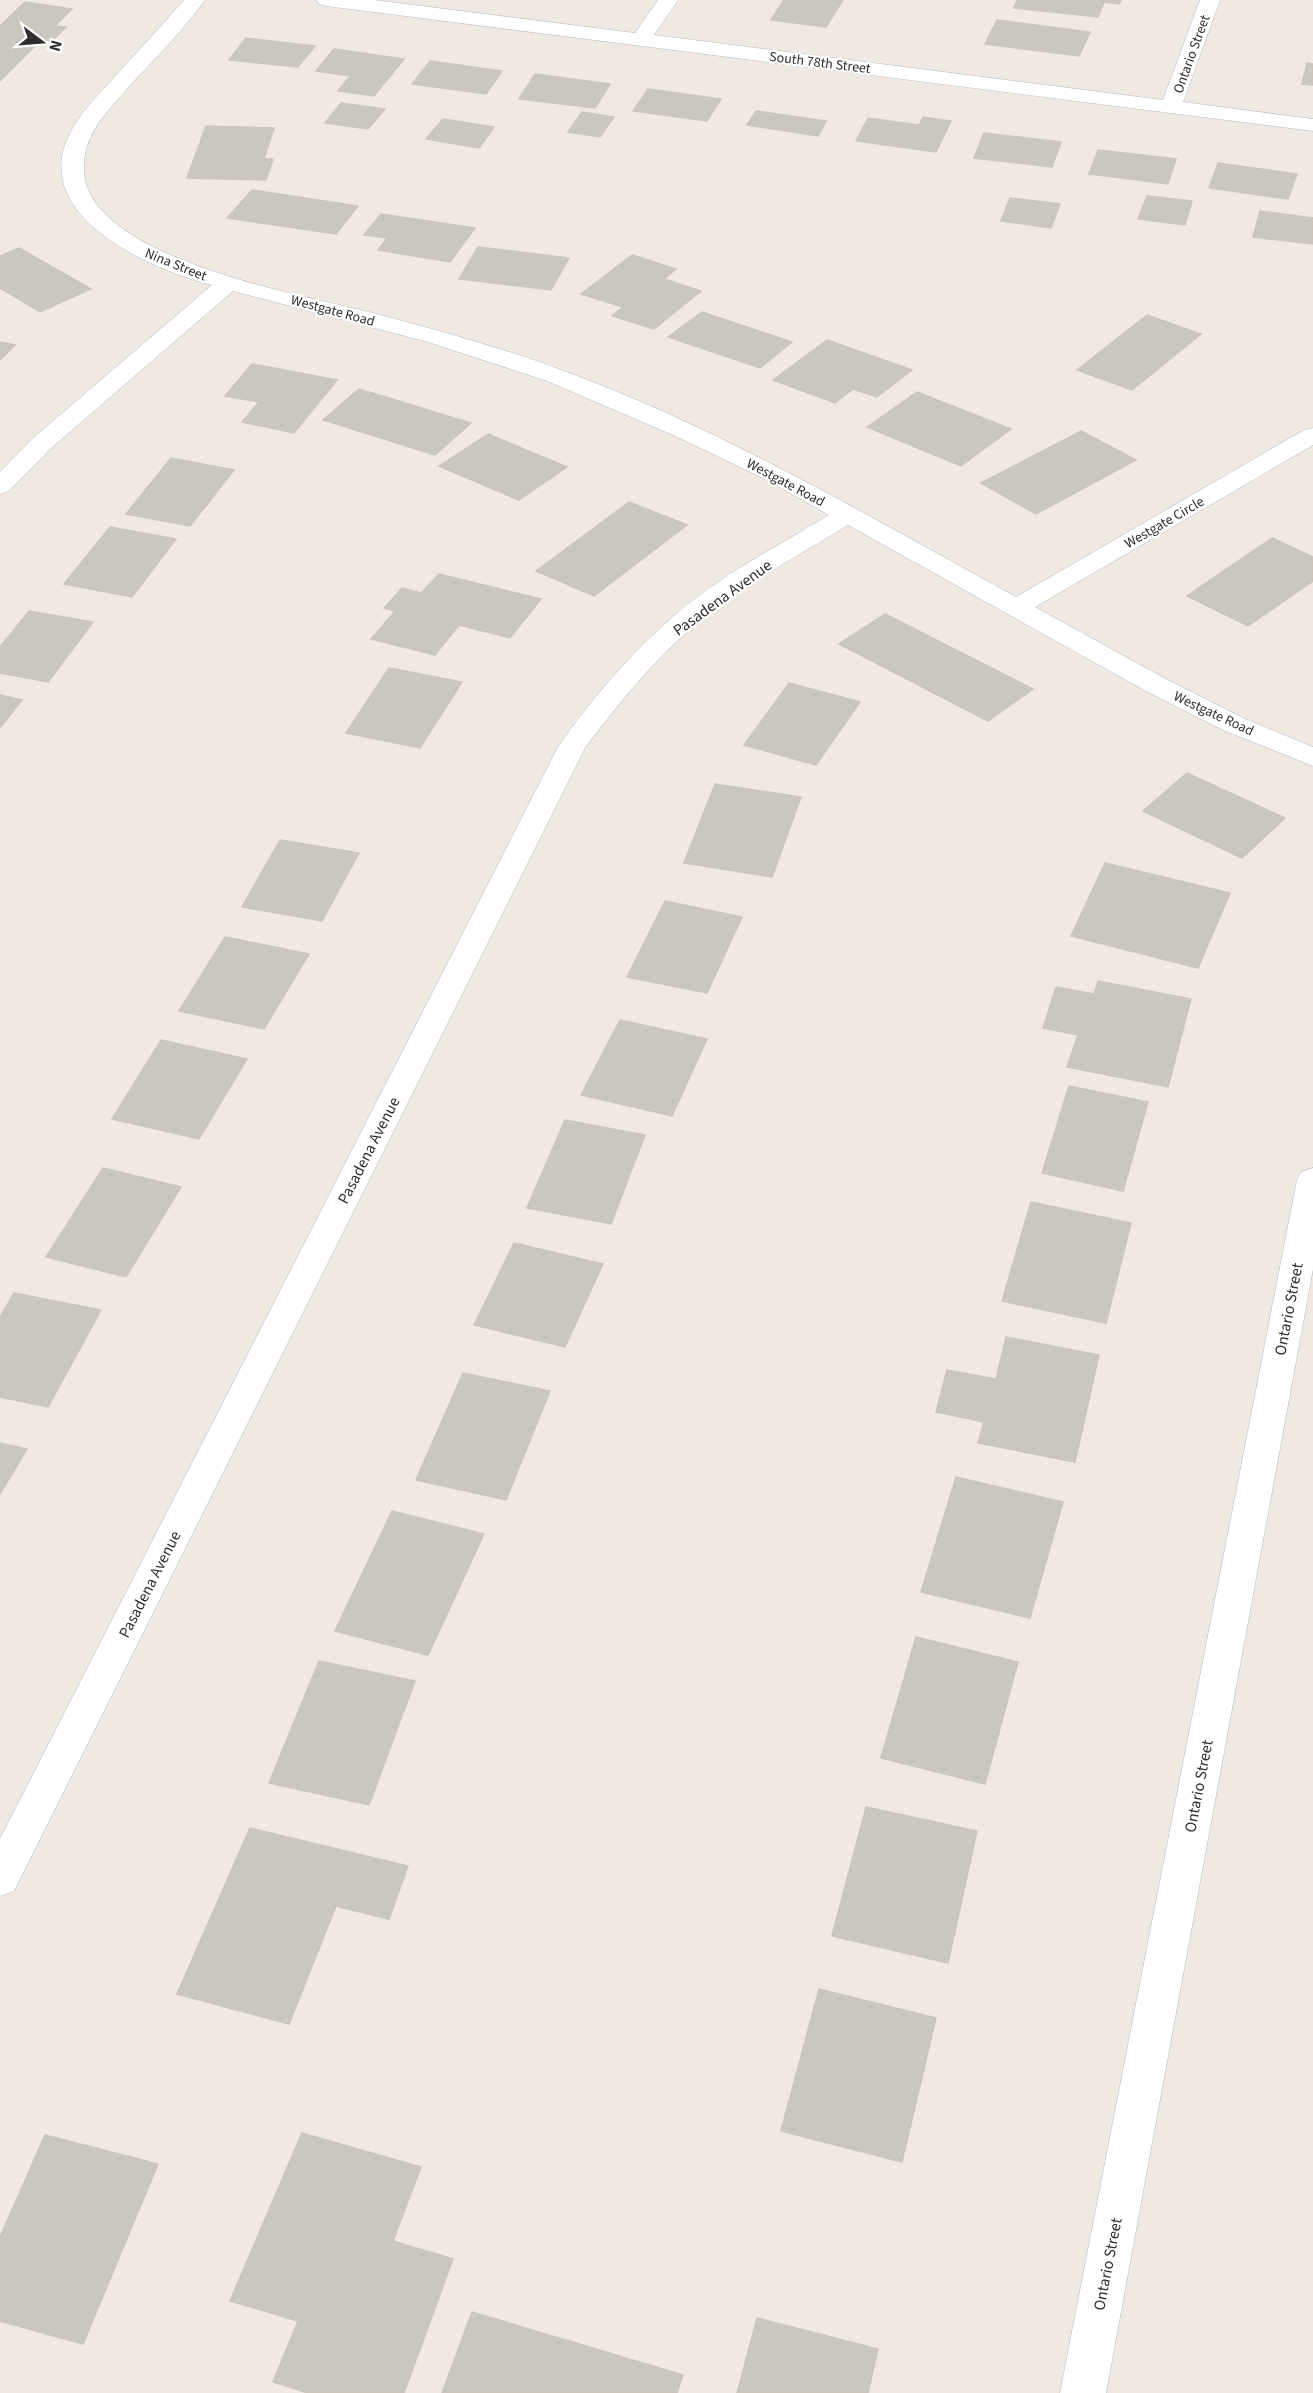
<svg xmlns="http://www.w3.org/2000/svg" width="1313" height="2393" viewBox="0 0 1313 2393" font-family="'Source Sans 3',sans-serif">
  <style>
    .building { fill: #cbc7bf; stroke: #cbc5ba; stroke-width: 1.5 }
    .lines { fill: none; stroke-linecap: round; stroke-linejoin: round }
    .street-casing { stroke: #b4b7c1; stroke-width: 1 }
    .street { fill: #fff; fill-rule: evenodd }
    .labels { text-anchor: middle; stroke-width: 4.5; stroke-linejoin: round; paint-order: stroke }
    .far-street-label { font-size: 14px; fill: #2e2e2e; stroke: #fff }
    .street-label { font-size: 16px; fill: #2e2e2e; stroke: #fff }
  </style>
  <rect width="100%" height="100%" fill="#efe9e1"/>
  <g class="building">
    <path d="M784,0H843L826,27L771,20Z"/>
    <path d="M1017,0H1121L1119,4L1104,2L1098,17L1014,8Z"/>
    <path d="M25,2L72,9L55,26L66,27L52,41L41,40L0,81V26Z"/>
    <path d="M997,20L1090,32L1079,56L985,44Z"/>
    <path d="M246,38L315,46L298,67L229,60Z"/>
    <path d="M334,49L404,59L374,96L338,91L350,76L316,71Z"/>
    <path d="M430,61L502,71L486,94L412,84Z"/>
    <path d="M1307,63L1313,64V85L1302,84Z"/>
    <path d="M535,74L610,84L595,108L519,99Z"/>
    <path d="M648,89L721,99L707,121L633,111Z"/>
    <path d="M341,103L385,109L368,129L325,123Z"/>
    <path d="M756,111L826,121L818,136L747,125Z"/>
    <path d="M582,112L614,117L600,137L568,132Z"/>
    <path d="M923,117L951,121L936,152L856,141L868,118L919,125Z"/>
    <path d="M443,119L494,127L479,148L426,139Z"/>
    <path d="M206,126L274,128L264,159H273L266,180L187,178Z"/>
    <path d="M984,133L1061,142L1052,167L974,158Z"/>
    <path d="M1098,150L1176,159L1168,184L1089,174Z"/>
    <path d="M1218,163L1297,174L1288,199L1209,188Z"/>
    <path d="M252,190L358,206L336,234L227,218Z"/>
    <path d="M1147,196L1192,201L1185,225L1138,219Z"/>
    <path d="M1010,198L1060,204L1051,228L1001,221Z"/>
    <path d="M1260,211L1313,218V244L1253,237Z"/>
    <path d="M381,214L475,228L450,262L378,250L387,238L364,235Z"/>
    <path d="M478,247L569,258L551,290L459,279Z"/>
    <path d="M19,248L91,289L40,312L0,288V256Z"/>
    <path d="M632,255L676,269L664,279L701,291L654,329L612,316L623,307L581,294Z"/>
    <path d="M702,312L792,342L760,368L668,337Z"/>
    <path d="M1147,315L1201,334L1132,390L1077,370Z"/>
    <path d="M827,340L912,370L877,397L853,389L835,403L773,380Z"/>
    <path d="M0,342L15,345L0,360Z"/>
    <path d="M252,364L337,380L294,433L242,422L259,402L225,396Z"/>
    <path d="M359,389L471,423L435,455L323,420Z"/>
    <path d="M917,392L1011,429L961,466L867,427Z"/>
    <path d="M1081,431L1136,460L1036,514L981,483Z"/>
    <path d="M488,434L567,467L519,500L439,466Z"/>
    <path d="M171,458L234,470L190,526L126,514Z"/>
    <path d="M629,502L687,525L594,596L536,571Z"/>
    <path d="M110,527L176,539L132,597L64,584Z"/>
    <path d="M1272,538L1313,557V581L1248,626L1187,596Z"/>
    <path d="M439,574L541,599L510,638L459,625L435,655L371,639L395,611L384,608L402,588L421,593Z"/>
    <path d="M29,611L93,622L48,682L0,673V647Z"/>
    <path d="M885,614L1033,689L988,721L839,644Z"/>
    <path d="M389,668L462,682L420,748L346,733Z"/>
    <path d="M789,683L860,702L816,765L744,745Z"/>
    <path d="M0,695L22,700L0,728Z"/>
    <path d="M1187,773L1285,818L1242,858L1143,811Z"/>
    <path d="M715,784L801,797L772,877L684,863Z"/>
    <path d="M280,840L359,853L322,921L242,907Z"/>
    <path d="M1105,863L1230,893L1198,968L1071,936Z"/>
    <path d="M665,901L742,917L707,993L627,977Z"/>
    <path d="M225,937L309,954L264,1029L179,1011Z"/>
    <path d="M1098,981L1191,999L1168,1087L1067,1067L1078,1035L1043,1028L1056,987L1094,994Z"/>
    <path d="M620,1020L707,1039L672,1116L581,1095Z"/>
    <path d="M161,1040L247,1059L199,1139L112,1119Z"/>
    <path d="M1069,1086L1148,1102L1123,1191L1042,1173Z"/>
    <path d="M565,1120L645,1135L611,1224L527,1208Z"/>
    <path d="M103,1168L181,1187L126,1277L46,1257Z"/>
    <path d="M1031,1202L1131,1223L1106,1323L1002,1301Z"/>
    <path d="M514,1243L603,1264L565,1347L474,1325Z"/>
    <path d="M14,1293L101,1310L48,1407L0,1397V1317Z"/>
    <path d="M1006,1337L1099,1355L1075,1462L978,1443L984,1422L936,1412L947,1370L996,1379Z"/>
    <path d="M463,1373L550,1391L506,1500L416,1480Z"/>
    <path d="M0,1443L27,1449L0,1494Z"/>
    <path d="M956,1477L1063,1502L1030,1618L921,1592Z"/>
    <path d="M392,1511L484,1534L428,1655L335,1631Z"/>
    <path d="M916,1637L1018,1662L985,1784L881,1758Z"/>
    <path d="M319,1661L415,1681L369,1805L269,1783Z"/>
    <path d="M866,1807L977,1831L948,1963L832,1936Z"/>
    <path d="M250,1828L408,1866L389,1919L336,1906L289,2024L177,1994Z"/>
    <path d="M819,1989L936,2018L902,2162L781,2131Z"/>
    <path d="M302,2133L421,2167L393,2241L453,2259L404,2393H308L273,2382L298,2321L230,2301Z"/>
    <path d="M45,2135L158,2164L83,2344L0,2321V2237Z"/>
    <path d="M472,2312L683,2375L677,2393H442Z"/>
    <path d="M757,2318L878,2349L868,2393H737Z"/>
  </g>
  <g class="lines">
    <defs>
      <g id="street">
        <path d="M184,0H205C182,32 152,61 126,90C111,107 93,125 87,147C83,159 83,172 86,184C110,262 306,296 377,314C440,331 503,348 564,371C722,429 868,516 1016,597L1304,430L1313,428V445L1035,607L1164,678L1243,718L1313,747V766L1223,730L1144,690L848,525C797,557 740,586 695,625C651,663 619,703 585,748L14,1891L0,1896V1839L558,747C592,698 631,653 676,614C721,575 778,546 829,515L767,480L673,435L547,381L428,342L233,291L50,449L9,491L0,494V472L32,439L212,285C156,271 39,222 65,145C75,116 100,94 119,72C141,48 163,24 184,0Z"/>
        <path d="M316,0H374L635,33L658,0H678L654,35L1163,100L1200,0H1220L1183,102L1313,119V131L326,6L319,4Z"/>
        <path d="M1313,1168V1269L1106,2393H1060L1297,1180L1301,1172Z"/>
      </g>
    </defs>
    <use href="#street" class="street-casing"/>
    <use href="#street" class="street"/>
  </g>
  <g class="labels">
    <g class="far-street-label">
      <text transform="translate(1191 54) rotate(-70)" y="5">Ontario Street</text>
      <text transform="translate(820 62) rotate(7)" y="5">South 78th Street</text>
      <text transform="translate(176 264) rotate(22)" y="5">Nina Street</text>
      <text transform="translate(333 310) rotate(15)" y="5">Westgate Road</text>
      <text transform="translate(786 482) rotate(28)" y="5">Westgate Road</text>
      <text transform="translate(1164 522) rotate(-30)" y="5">Westgate Circle</text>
      <text transform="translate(1214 713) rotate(25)" y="5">Westgate Road</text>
    </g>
    <g class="street-label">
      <text transform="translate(722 597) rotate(-36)" y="6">Pasadena Avenue</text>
      <text transform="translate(368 1150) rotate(-63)" y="6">Pasadena Avenue</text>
      <text transform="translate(1288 1309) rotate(-79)" y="6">Ontario Street</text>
      <text transform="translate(149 1584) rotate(-63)" y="6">Pasadena Avenue</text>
      <text transform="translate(1198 1786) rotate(-79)" y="6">Ontario Street</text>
      <text transform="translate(1107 2264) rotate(-79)" y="6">Ontario Street</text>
    </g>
  </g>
  <g transform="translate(42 42) rotate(106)" stroke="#ffffff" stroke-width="4.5" paint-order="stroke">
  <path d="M0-4.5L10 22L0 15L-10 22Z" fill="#2e2e2e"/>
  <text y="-9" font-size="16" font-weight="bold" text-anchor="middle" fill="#2e2e2e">N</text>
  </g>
</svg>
